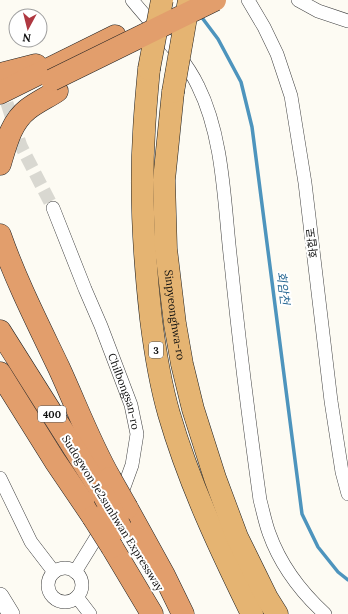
<svg xmlns="http://www.w3.org/2000/svg" width="348" height="614" viewBox="0 0 348 614" font-family="Lora,'Noto Sans KR',serif">
  <style>
    .lines { fill: none; stroke-linecap: round; stroke-linejoin: round }
    .stream { stroke: #4d94bd; stroke-width: 3.5 }
    .minor-tunnel { stroke: #d9d8d1; stroke-width: 13; stroke-dasharray: 13 6; stroke-linecap: butt }
    .minor-casing { stroke: #424242; stroke-width: 14 }
    .tertiary-casing { stroke: #424242; stroke-width: 18 }
    .trunk-casing { stroke: #202020; stroke-width: 23 }
    .motorway-casing { stroke: #202020; stroke-width: 23 }
    .minor { stroke: #fff; stroke-width: 13 }
    .tertiary { stroke: #fff; stroke-width: 17 }
    .trunk { stroke: #e5b472; stroke-width: 22 }
    .motorway { stroke: #e29e6c; stroke-width: 22 }
    .trunk-bridge-casing { stroke: #202020; stroke-width: 23; stroke-linecap: butt }
    .motorway-bridge-casing { stroke: #202020; stroke-width: 23; stroke-linecap: butt }
    .trunk-bridge { stroke: #e5b472; stroke-width: 22 }
    .motorway-bridge { stroke: #e29e6c; stroke-width: 22 }
    .labels { text-anchor: middle; stroke-width: 4; stroke-linejoin: round; paint-order: stroke }
    .shield { fill: #fff; stroke: #575757; stroke-width: 1 }
    .shield-label { font-size: 10px; font-weight: bold; fill: #0f0f0f }
    .street-label { font-size: 11px; fill: #0f0f0f; stroke: #fff }
    .water-label { font-size: 12px; font-style: italic; fill: #276792; stroke: #fff }
  </style>
  <rect width="100%" height="100%" fill="#fdfbf3"/>
  <g class="lines">
    <path class="stream" d="M200,15L218,39L241,82L252,127L302,514L318,547L338,572L348,580"/>
    <path class="minor-tunnel" d="M1,85L21,146L53,208"/>
    <defs>
      <g id="minor">
        <path d="M132,0C153,26 184,56 198,86C224,138 224,205 231,263C239,342 249,421 260,500C263,511 265,522 269,533C280,564 301,592 325,614"/>
        <path d="M248,0L264,27L277,54L291,96L305,183L331,401L342,472L348,494"/>
        <path d="M298,0L318,11L348,21"/>
        <path id="s1" d="M53,208L85,289L101,326L131,405L137,434L132,465L120,498"/>
        <path d="M0,478L31,542L54,572"/>
        <circle cx="65" cy="585" r="17"/>
        <path d="M75,572L104,525"/>
        <path d="M77,597L90,614"/>
      </g>
      <path id="tertiary" d="M0,596L11,614"/>
      <g id="trunk">
        <path d="M149,69C147,90 145,111 144,132C140,194 144,257 151,319C155,351 160,383 169,414C189,483 220,549 252,614"/>
        <path id="s2" d="M173,92L164,180L166,249L175,324L182,364L193,409L215,478L237,537L267,598L277,614"/>
      </g>
      <g id="motorway">
        <path d="M0,74L36,65"/>
        <path d="M0,93L115,36"/>
        <path d="M0,164C6,144 11,122 28,109C37,102 48,97 57,91"/>
        <path d="M0,235C16,281 38,324 59,368C76,405 90,443 110,478"/>
        <path d="M0,331L104,496"/>
        <path d="M0,373L55,461L93,517"/>
        <path d="M127,508L164,575L183,614"/>
        <path d="M112,547L152,614"/>
      </g>
    </defs>
    <use href="#minor" class="minor-casing"/>
    <use href="#tertiary" class="tertiary-casing"/>
    <use href="#trunk" class="trunk-casing"/>
    <use href="#motorway" class="motorway-casing"/>
    <use href="#minor" class="minor"/>
    <use href="#tertiary" class="tertiary"/>
    <use href="#trunk" class="trunk"/>
    <use href="#motorway" class="motorway"/>
    <defs>
      <g id="trunk-bridge">
        <path d="M149,69L162,0"/>
        <path d="M173,92L189,0"/>
      </g>
      <g id="motorway-bridge">
        <path d="M52,80L215,0"/>
        <path d="M110,478L127,508"/>
        <path d="M104,496L121,528"/>
        <path d="M93,517L112,547"/>
      </g>
    </defs>
    <use href="#trunk-bridge" class="trunk-bridge-casing"/>
    <use href="#motorway-bridge" class="motorway-bridge-casing"/>
    <use href="#trunk-bridge" class="trunk-bridge"/>
    <use href="#motorway-bridge" class="motorway-bridge"/>
  </g>
  <g class="labels">
    <g class="shield">
      <rect x="149" y="342" width="14" height="16" rx="3"/>
      <rect x="38" y="406" width="28" height="16" rx="3"/>
    </g>
    <g class="shield-label">
      <text x="156" y="354">3</text>
      <text x="52" y="418">400</text>
    </g>
    <g class="street-label">
      <text transform="translate(312 243) rotate(-97)" y="4">화합로</text>
      <text dy="4" stroke="none"><textPath href="#s2" startOffset="224">Sinpyeonghwa-ro</textPath></text>
      <text dy="4" stroke="none"><textPath href="#s1" startOffset="197">Chilbongsan-ro</textPath></text>
      <text transform="translate(113 513) rotate(58)" y="4">Sudogwon Je2sunhwan Expressway</text>
    </g>
    <g class="water-label">
      <text transform="translate(283 288) rotate(83)" y="4">회암천</text>
    </g>
  </g>
  <g transform="translate(28 28) rotate(187)"><circle r="19" fill="#ffffff" stroke="#9f9f9f"/>
  <path d="M0-3L7 15L0 10L-7 15Z" fill="#af3841"/>
  <text y="-6" font-size="11" font-weight="bold" text-anchor="middle" fill="#0f0f0f">N</text>
  </g>
</svg>
